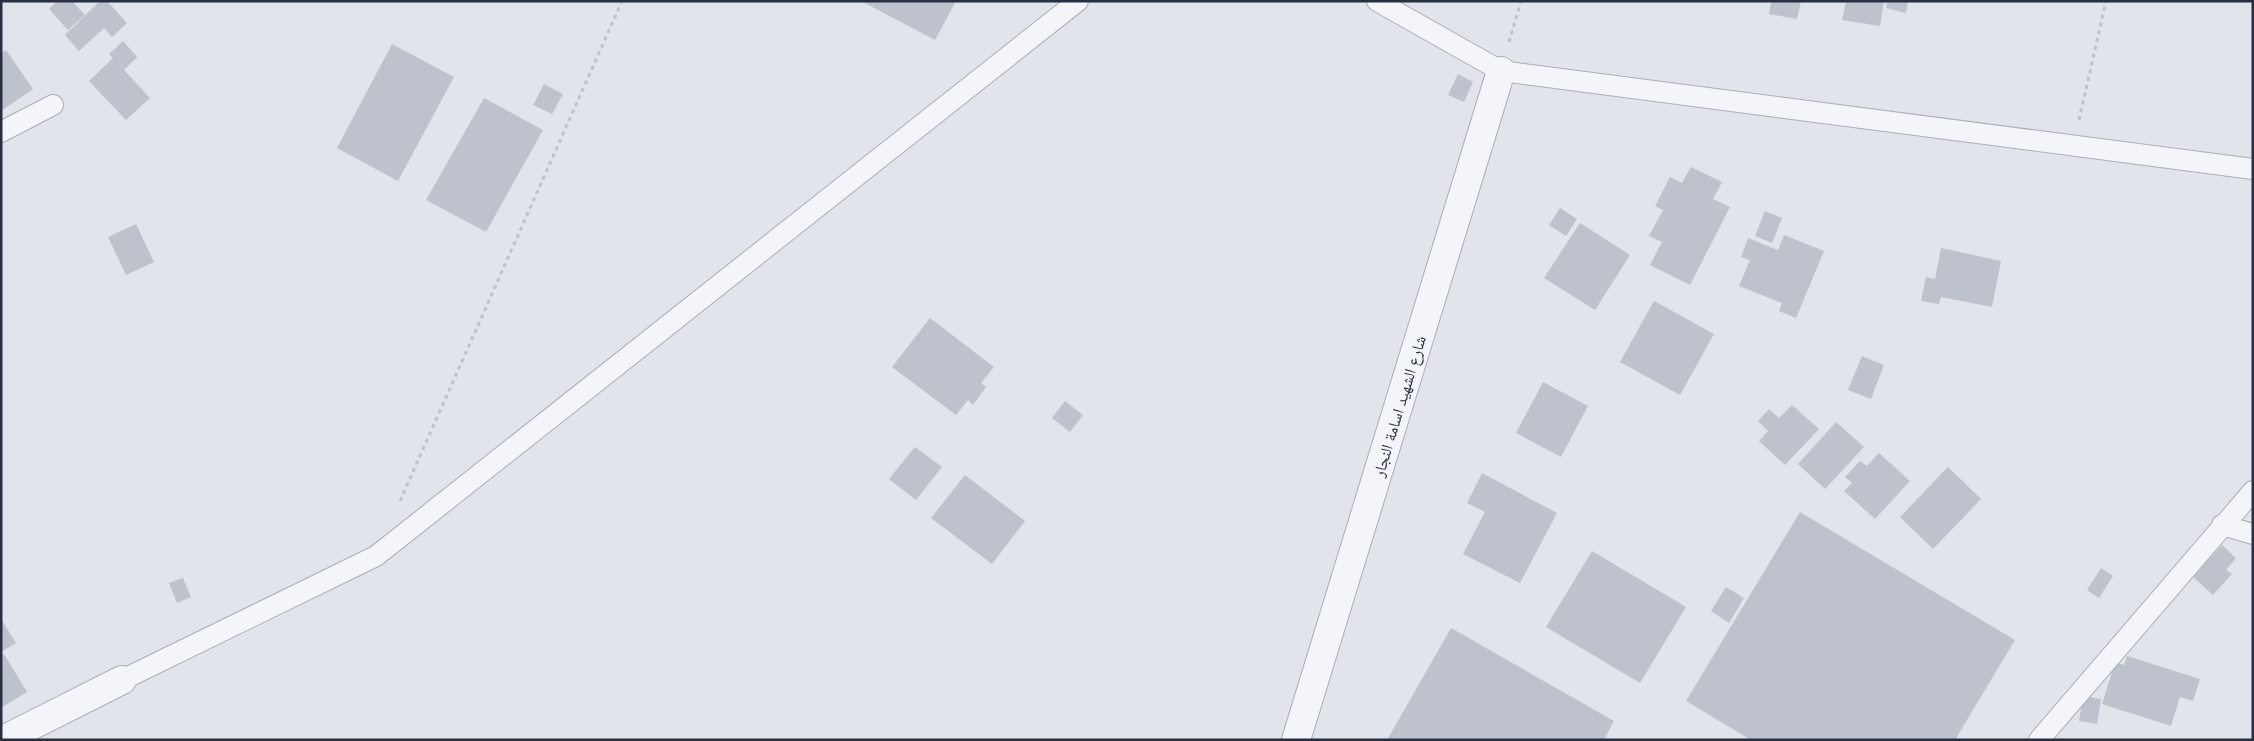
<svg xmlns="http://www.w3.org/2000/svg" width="2254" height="741" viewBox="0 0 2254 741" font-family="Arial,'Noto Naskh Arabic',sans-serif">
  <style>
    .building { fill: #bec2cd }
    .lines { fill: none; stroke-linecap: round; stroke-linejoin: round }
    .service-casing { stroke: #aaaeb8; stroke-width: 22 }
    .minor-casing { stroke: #aaaeb8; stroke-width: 30 }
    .path { stroke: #bfc2c9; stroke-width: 3; stroke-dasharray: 4 4; stroke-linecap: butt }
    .service { stroke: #f4f5f8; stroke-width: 20 }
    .minor { stroke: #f4f5f8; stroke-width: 28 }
    .labels { text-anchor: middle; stroke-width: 4.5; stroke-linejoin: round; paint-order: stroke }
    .street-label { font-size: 16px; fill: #292f43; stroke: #f1f3f7 }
  </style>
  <rect width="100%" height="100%" fill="#e1e4ea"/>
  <g class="building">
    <path d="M57,1H72L85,15L68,30L49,9Z"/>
    <path d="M100,1H107L127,23L112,37L104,28L79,51L65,35Z"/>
    <path d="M861,1H956L935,40Z"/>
    <path d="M1771,1H1801L1797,19L1769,14Z"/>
    <path d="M1846,1H1884L1880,26L1842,20Z"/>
    <path d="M1887,1H1908L1906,13L1886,8Z"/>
    <path d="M123,41L137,57L124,70L150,98L126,120L89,81L113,58L109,54Z"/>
    <path d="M392,44L454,77L398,181L337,148Z"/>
    <path d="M6,50L33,89L1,111V53Z"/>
    <path d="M1458,74L1473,82L1464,102L1448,95Z"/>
    <path d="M544,84L563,94L552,114L533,105Z"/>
    <path d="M484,98L543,130L486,232L426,200Z"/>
    <path d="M1691,167L1722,182L1713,199L1730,207L1690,285L1650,265L1662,242L1649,236L1663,210L1655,206L1670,177L1682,183Z"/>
    <path d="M1560,208L1577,219L1566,236L1549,225Z"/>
    <path d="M1765,211L1782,218L1772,243L1755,236Z"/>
    <path d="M1580,223L1630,255L1595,310L1544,278Z"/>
    <path d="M136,224L154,262L126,275L108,237Z"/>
    <path d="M1784,235L1824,251L1796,318L1779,311L1782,303L1739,286L1750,260L1741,257L1748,238L1778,250Z"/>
    <path d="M1941,248L2001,261L1992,307L1941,297L1939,304L1921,301L1926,277L1935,279Z"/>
    <path d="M1654,301L1714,334L1680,395L1620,362Z"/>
    <path d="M930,318L994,367L981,383L986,387L973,405L968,400L956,415L892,367Z"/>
    <path d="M1862,356L1884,365L1871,399L1848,390Z"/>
    <path d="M1543,382L1588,406L1561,457L1516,433Z"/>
    <path d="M1065,401L1083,415L1070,432L1052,418Z"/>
    <path d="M1792,405L1819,429L1785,465L1759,441L1768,431L1758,421L1769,409L1779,418Z"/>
    <path d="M1836,422L1864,447L1825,489L1798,464Z"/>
    <path d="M915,447L942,467L916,500L889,479Z"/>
    <path d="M1879,453L1910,481L1875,519L1844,491L1852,483L1845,477L1860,461L1867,466Z"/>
    <path d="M1948,467L1981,499L1933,549L1900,517Z"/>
    <path d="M1482,473L1557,513L1520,583L1463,554L1485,512L1467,503Z"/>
    <path d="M965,475L1025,521L992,564L931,518Z"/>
    <path d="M1800,512L2015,640L1955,740H1751L1686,701Z"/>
    <path d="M2222,545L2236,558L2226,570L2232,574L2213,595L2193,577Z"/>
    <path d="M1592,551L1686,607L1640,683L1546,627Z"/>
    <path d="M2101,568L2113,576L2099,598L2087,590Z"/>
    <path d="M183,578L191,597L177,603L169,583Z"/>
    <path d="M1726,587L1744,598L1729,623L1711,611Z"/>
    <path d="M1,619L16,643L1,652Z"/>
    <path d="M1451,628L1614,721L1604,740H1387Z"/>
    <path d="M4,654L27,692L1,708V656Z"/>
    <path d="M2127,656L2200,679L2193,701L2180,697L2171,726L2102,704L2115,662L2124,665Z"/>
    <path d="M2083,696L2101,699L2097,724L2079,721Z"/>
  </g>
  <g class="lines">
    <defs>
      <g id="service">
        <path d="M1377,1L1501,71L2253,169"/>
        <path d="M1,132L53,105"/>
        <path d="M2222,525L2253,534"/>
        <path d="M122,680L376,556L1078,1"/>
        <path d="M2039,740L2253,491"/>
      </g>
      <g id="minor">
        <path d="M3,740L122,680"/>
        <path d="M1296,740L1501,71"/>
      </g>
    </defs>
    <use href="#service" class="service-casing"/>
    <use href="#minor" class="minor-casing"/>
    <g class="path">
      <path d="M1509,42L1521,1"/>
      <path d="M2079,120L2106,1"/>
      <path d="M400,501L622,1"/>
    </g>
    <use href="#service" class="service"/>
    <use href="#minor" class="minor"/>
  </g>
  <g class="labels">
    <g class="street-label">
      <text transform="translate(1399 406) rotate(-73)" y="6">شارع الشهيد اسامة النجار</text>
    </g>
  </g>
  <rect width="2254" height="741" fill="none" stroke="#292f43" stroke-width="5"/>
</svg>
